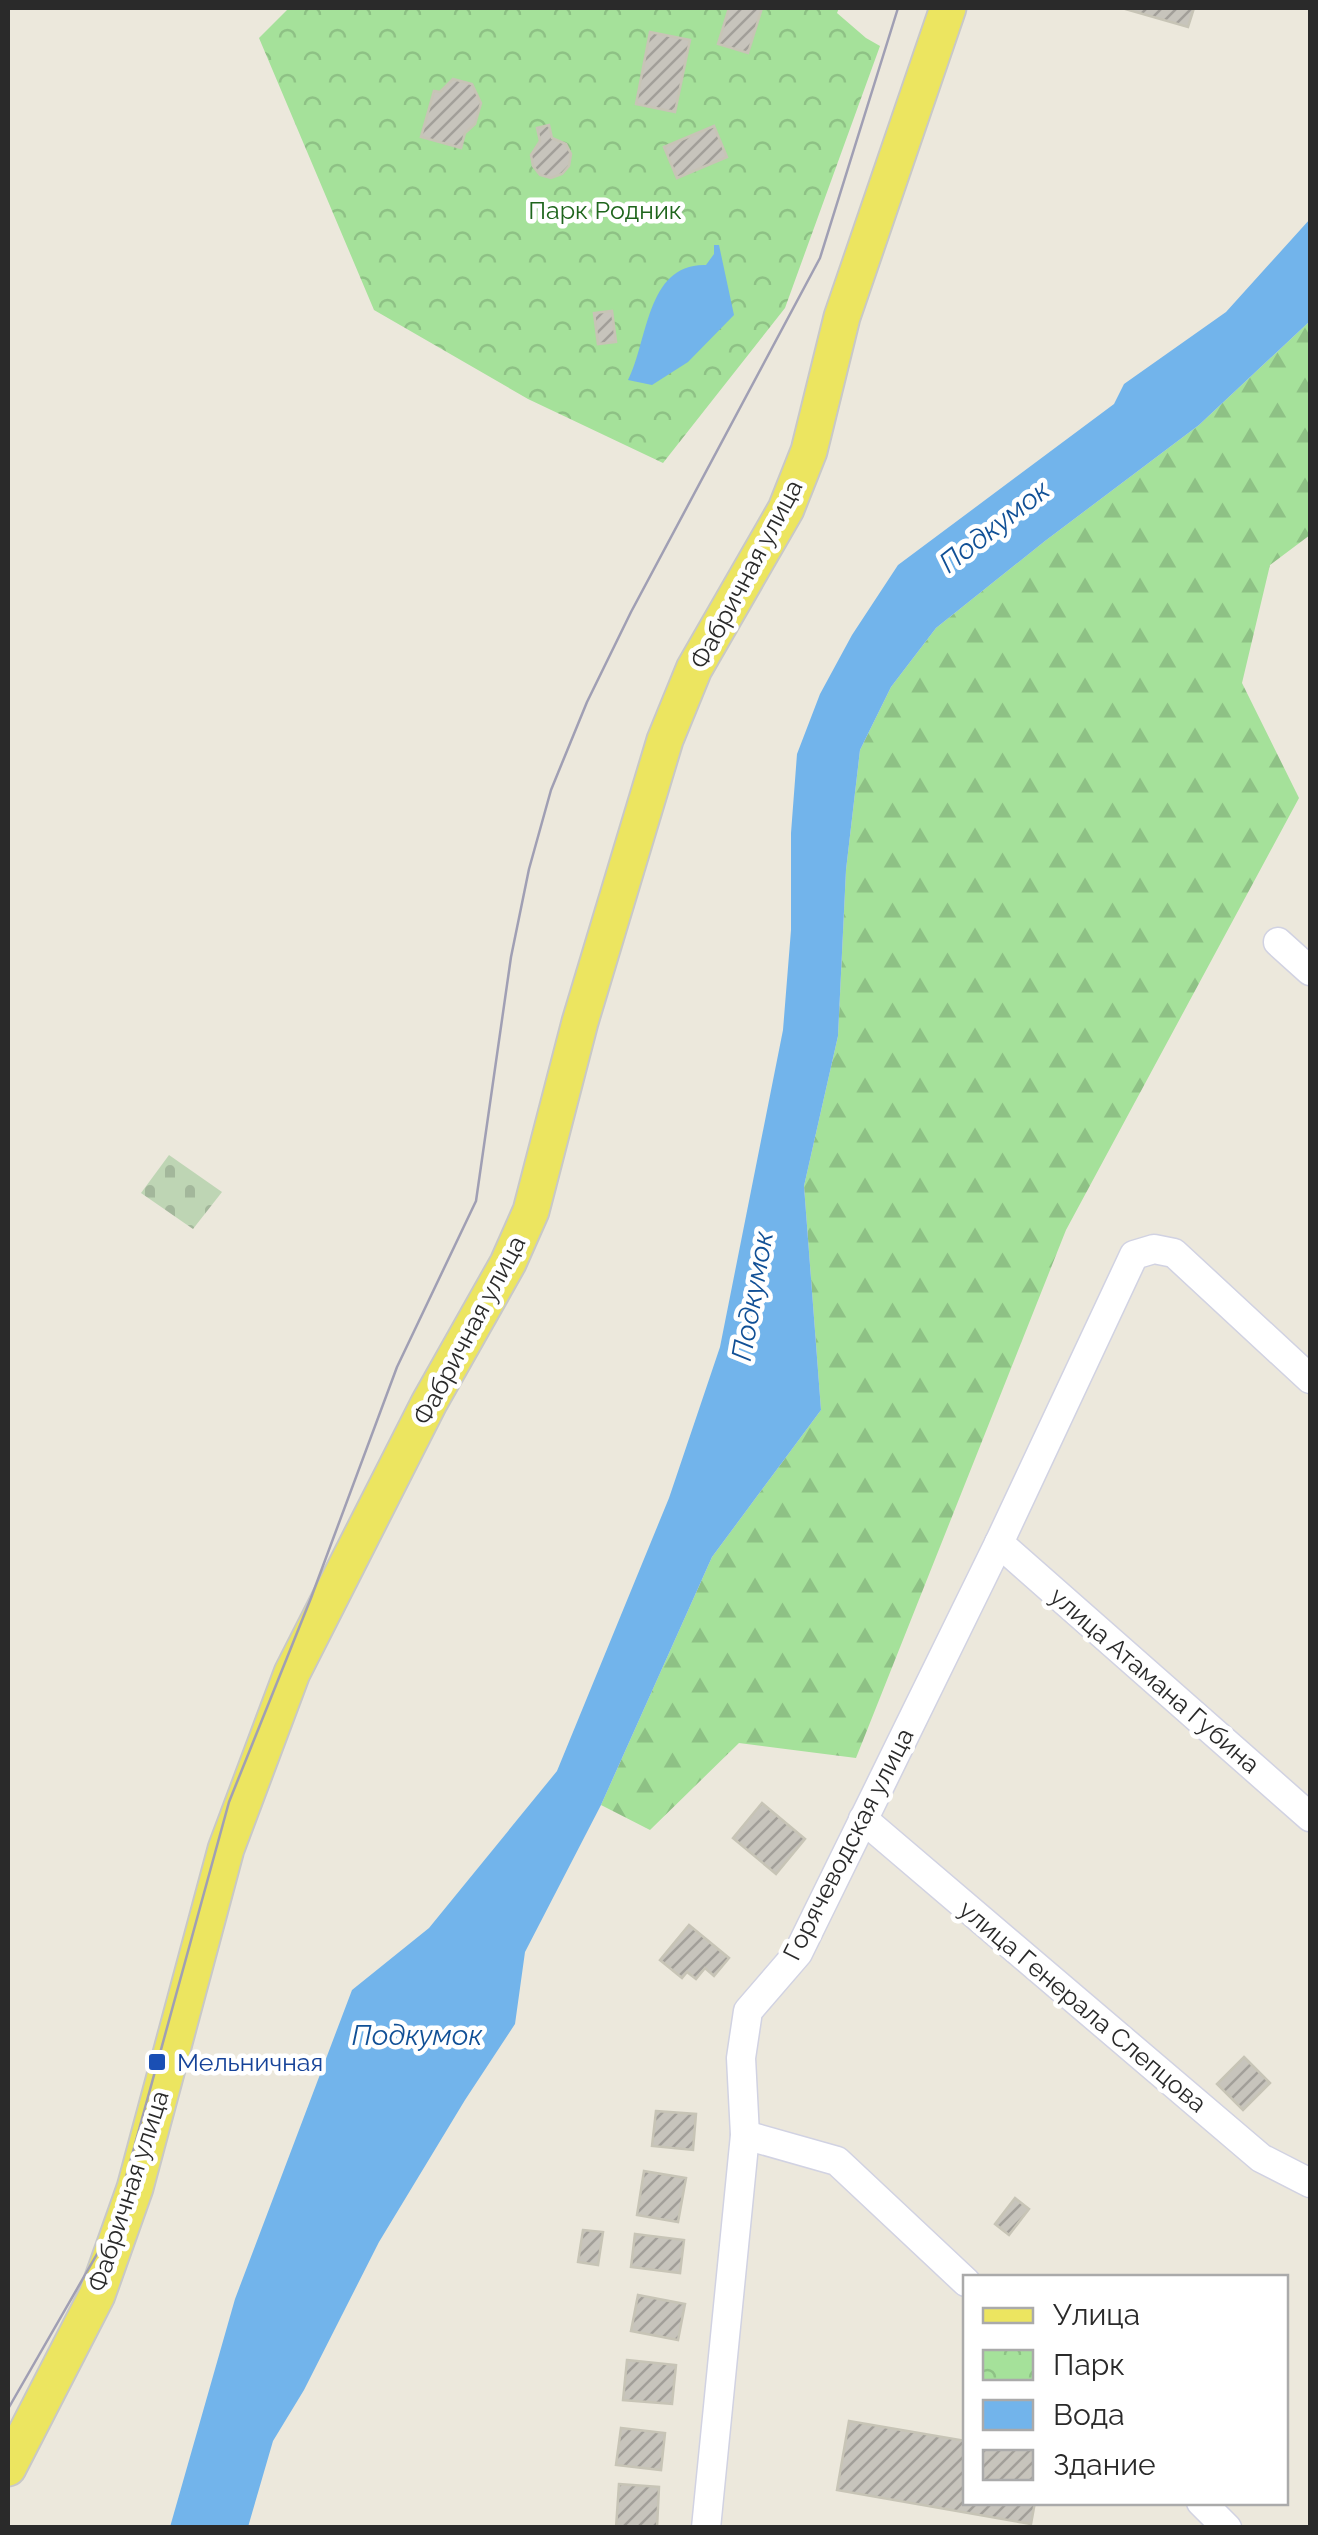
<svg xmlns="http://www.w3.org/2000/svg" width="1318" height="2535" viewBox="0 0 1318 2535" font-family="Raleway,sans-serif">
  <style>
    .forest { fill: url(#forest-firs) }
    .cemetery { fill: url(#cemetery-stones) }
    .park { fill: url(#park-crowns) }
    .water { fill: #72b4eb }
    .building { fill: url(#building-hatch); stroke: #c7c4b6; stroke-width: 2.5 }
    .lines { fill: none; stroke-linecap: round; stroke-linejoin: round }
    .minor-casing { stroke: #d1d2e2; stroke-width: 31 }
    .major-casing { stroke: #c8c8c8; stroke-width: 39 }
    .minor { stroke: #fff; stroke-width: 28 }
    .major { stroke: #ece560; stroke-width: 35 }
    .tram { stroke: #a09fb4; stroke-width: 2.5 }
    .transit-dot { fill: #1a4fb4; stroke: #fff; stroke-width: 4 }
    .labels { text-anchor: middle; stroke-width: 9; stroke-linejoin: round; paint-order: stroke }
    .park-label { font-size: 25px; fill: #1e651c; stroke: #fff }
    .street-label { font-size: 25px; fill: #2a2a2a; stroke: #fff }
    .transit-label { font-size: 25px; fill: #164399; stroke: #fff; text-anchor: start }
    .water-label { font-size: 28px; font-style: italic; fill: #115096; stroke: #fff }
  </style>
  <defs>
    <pattern id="forest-firs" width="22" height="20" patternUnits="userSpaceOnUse" patternTransform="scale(2.5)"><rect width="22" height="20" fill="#a5e19a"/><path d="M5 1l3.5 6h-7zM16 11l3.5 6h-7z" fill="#8ec185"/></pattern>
    <pattern id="cemetery-stones" width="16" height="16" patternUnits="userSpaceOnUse" patternTransform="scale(2.5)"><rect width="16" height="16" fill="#bed5b4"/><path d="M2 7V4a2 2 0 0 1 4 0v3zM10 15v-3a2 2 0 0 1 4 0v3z" fill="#a3b79b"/></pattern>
    <pattern id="park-crowns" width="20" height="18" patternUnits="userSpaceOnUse" patternTransform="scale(2.5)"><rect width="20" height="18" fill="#a5e19a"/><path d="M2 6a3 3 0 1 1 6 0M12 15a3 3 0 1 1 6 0" fill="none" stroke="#8ec185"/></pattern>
    <pattern id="building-hatch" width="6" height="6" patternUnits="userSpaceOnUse" patternTransform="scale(2.5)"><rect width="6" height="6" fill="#c7c4bc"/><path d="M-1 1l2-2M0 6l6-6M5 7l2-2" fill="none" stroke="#a29f99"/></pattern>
  </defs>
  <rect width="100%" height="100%" fill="#ece8dc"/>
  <path class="forest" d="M1310,321V535L1270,565L1242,683L1299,798L1066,1230L856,1758L739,1743L650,1830L601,1805L712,1557L821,1410L804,1186L838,1036L846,870L860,750L891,687L936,628L1045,541L1199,425Z"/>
  <path class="cemetery" d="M169,1155L222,1192L193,1229L141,1193Z"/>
  <path class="park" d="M289,8H839L837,13L866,38L880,46L785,308L663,463L528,399L374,310L259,38Z"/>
  <g class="water">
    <path d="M1310,219V321L1199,425L1045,541L936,628L891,687L860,750L846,870L838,1036L804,1186L821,1410L712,1557L601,1805L525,1952L515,2024L465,2100L379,2242L304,2390L273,2441L248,2527H170L235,2299L352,1990L429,1928L557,1771L669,1498L720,1347L783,1030L791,930V833L797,754L820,694L852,635L898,565L1114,404L1124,384L1226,312Z"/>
    <path d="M714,245H719L734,315L688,362L652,385L628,380C648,342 646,263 706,265L714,254Z"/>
  </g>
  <g class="building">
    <path d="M729,8H762L748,53L718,44Z"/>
    <path d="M1122,8H1194L1188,27Z"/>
    <path d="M650,32L690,40L675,112L636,104Z"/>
    <path d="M453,79L472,84L481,103L475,124L465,133L461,148L421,137L434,91L440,92Z"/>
    <path d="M549,125L552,138L566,144L571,154L569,166L562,174L551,178L540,175L533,166L531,155L540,141L537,128Z"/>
    <path d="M714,126L727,157L677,178L664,147Z"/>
    <path d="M612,311L616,342L598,344L594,313Z"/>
    <path d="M762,1803L805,1839L776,1874L733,1838Z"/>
    <path d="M689,1925L729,1958L714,1976L705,1968L696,1979L687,1972L682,1978L660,1960Z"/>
    <path d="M1244,2057L1270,2083L1243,2110L1217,2084Z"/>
    <path d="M656,2111L696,2114L693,2150L652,2146Z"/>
    <path d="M644,2171L686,2178L678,2222L637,2215Z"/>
    <path d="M1015,2198L1029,2209L1009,2235L995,2224Z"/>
    <path d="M583,2230L603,2232L598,2265L578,2262Z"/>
    <path d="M635,2234L684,2240L680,2273L631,2267Z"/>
    <path d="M638,2295L685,2304L678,2340L631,2331Z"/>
    <path d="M627,2360L676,2365L672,2404L623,2400Z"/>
    <path d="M849,2421L966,2441V2502H1035L1031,2524L837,2490Z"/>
    <path d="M621,2428L665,2433L661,2470L616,2465Z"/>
    <path d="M619,2484L659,2487L657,2528H616Z"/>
  </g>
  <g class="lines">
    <defs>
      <g id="minor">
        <path d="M1278,942L1310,971"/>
        <path d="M999,1543L1310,1817"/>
        <path d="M863,1819L1261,2158L1310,2183"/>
        <path d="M745,2135L837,2161L966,2282"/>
        <path d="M1201,2502L1227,2528"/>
        <path d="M706,2528L745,2135L741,2058L748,2011L798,1953L999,1543L1134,1255L1154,1249L1174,1253L1310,1379"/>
      </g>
      <path id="major" d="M8,2468L97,2295L135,2188L226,1849L292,1673L429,1403L508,1263L531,1211L580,1022L665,740L694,669L786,509L809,451L842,317L948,8"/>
    </defs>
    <use href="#minor" class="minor-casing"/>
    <use href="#major" class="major-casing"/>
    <use href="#minor" class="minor"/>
    <use href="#major" class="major"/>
    <path class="tram" d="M8,2409L112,2228L229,1802L311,1598L397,1367L476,1201L511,957L529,869L551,790L587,702L631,612L820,258L898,8"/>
  </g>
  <rect class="transit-dot" x="147" y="2052" width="20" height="20" rx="5"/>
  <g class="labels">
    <g class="park-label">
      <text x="605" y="219">Парк Родник</text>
    </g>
    <g class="street-label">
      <text transform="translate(746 574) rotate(-62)" y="9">Фабричная улица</text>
      <text transform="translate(469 1330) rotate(-62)" y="9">Фабричная улица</text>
      <text transform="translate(1155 1680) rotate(41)" y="9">улица Атамана Губина</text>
      <text transform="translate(848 1844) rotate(-63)" y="9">Горячеводская улица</text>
      <text transform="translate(1083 2006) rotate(40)" y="9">улица Генерала Слепцова</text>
      <text transform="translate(128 2191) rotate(-72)" y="9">Фабричная улица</text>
    </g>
    <g class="transit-label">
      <text x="177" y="2071">Мельничная</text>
    </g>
    <g class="water-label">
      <text transform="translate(994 526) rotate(-38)" y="10">Подкумок</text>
      <text transform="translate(752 1296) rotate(-80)" y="10">Подкумок</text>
      <text x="417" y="2045">Подкумок</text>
    </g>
  </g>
  <rect width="1318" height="2535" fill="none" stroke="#2a2a2a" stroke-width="20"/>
  <rect x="963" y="2275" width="325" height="230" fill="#ffffff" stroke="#aaaaaa" stroke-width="2.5"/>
  <rect x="983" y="2308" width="50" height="15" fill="#ece560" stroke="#aaaaaa" stroke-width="2.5"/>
  <text x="1053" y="2325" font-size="30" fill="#2a2a2a">Улица</text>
  <rect x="983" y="2350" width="50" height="30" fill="url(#park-crowns)" stroke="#aaaaaa" stroke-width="2.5"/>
  <text x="1053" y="2375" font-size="30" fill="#2a2a2a">Парк</text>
  <rect x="983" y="2400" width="50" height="30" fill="#72b4eb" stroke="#aaaaaa" stroke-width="2.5"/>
  <text x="1053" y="2425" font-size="30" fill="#2a2a2a">Вода</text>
  <rect x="983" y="2450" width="50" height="30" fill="url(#building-hatch)" stroke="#aaaaaa" stroke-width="2.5"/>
  <text x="1053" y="2475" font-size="30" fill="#2a2a2a">Здание</text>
</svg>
